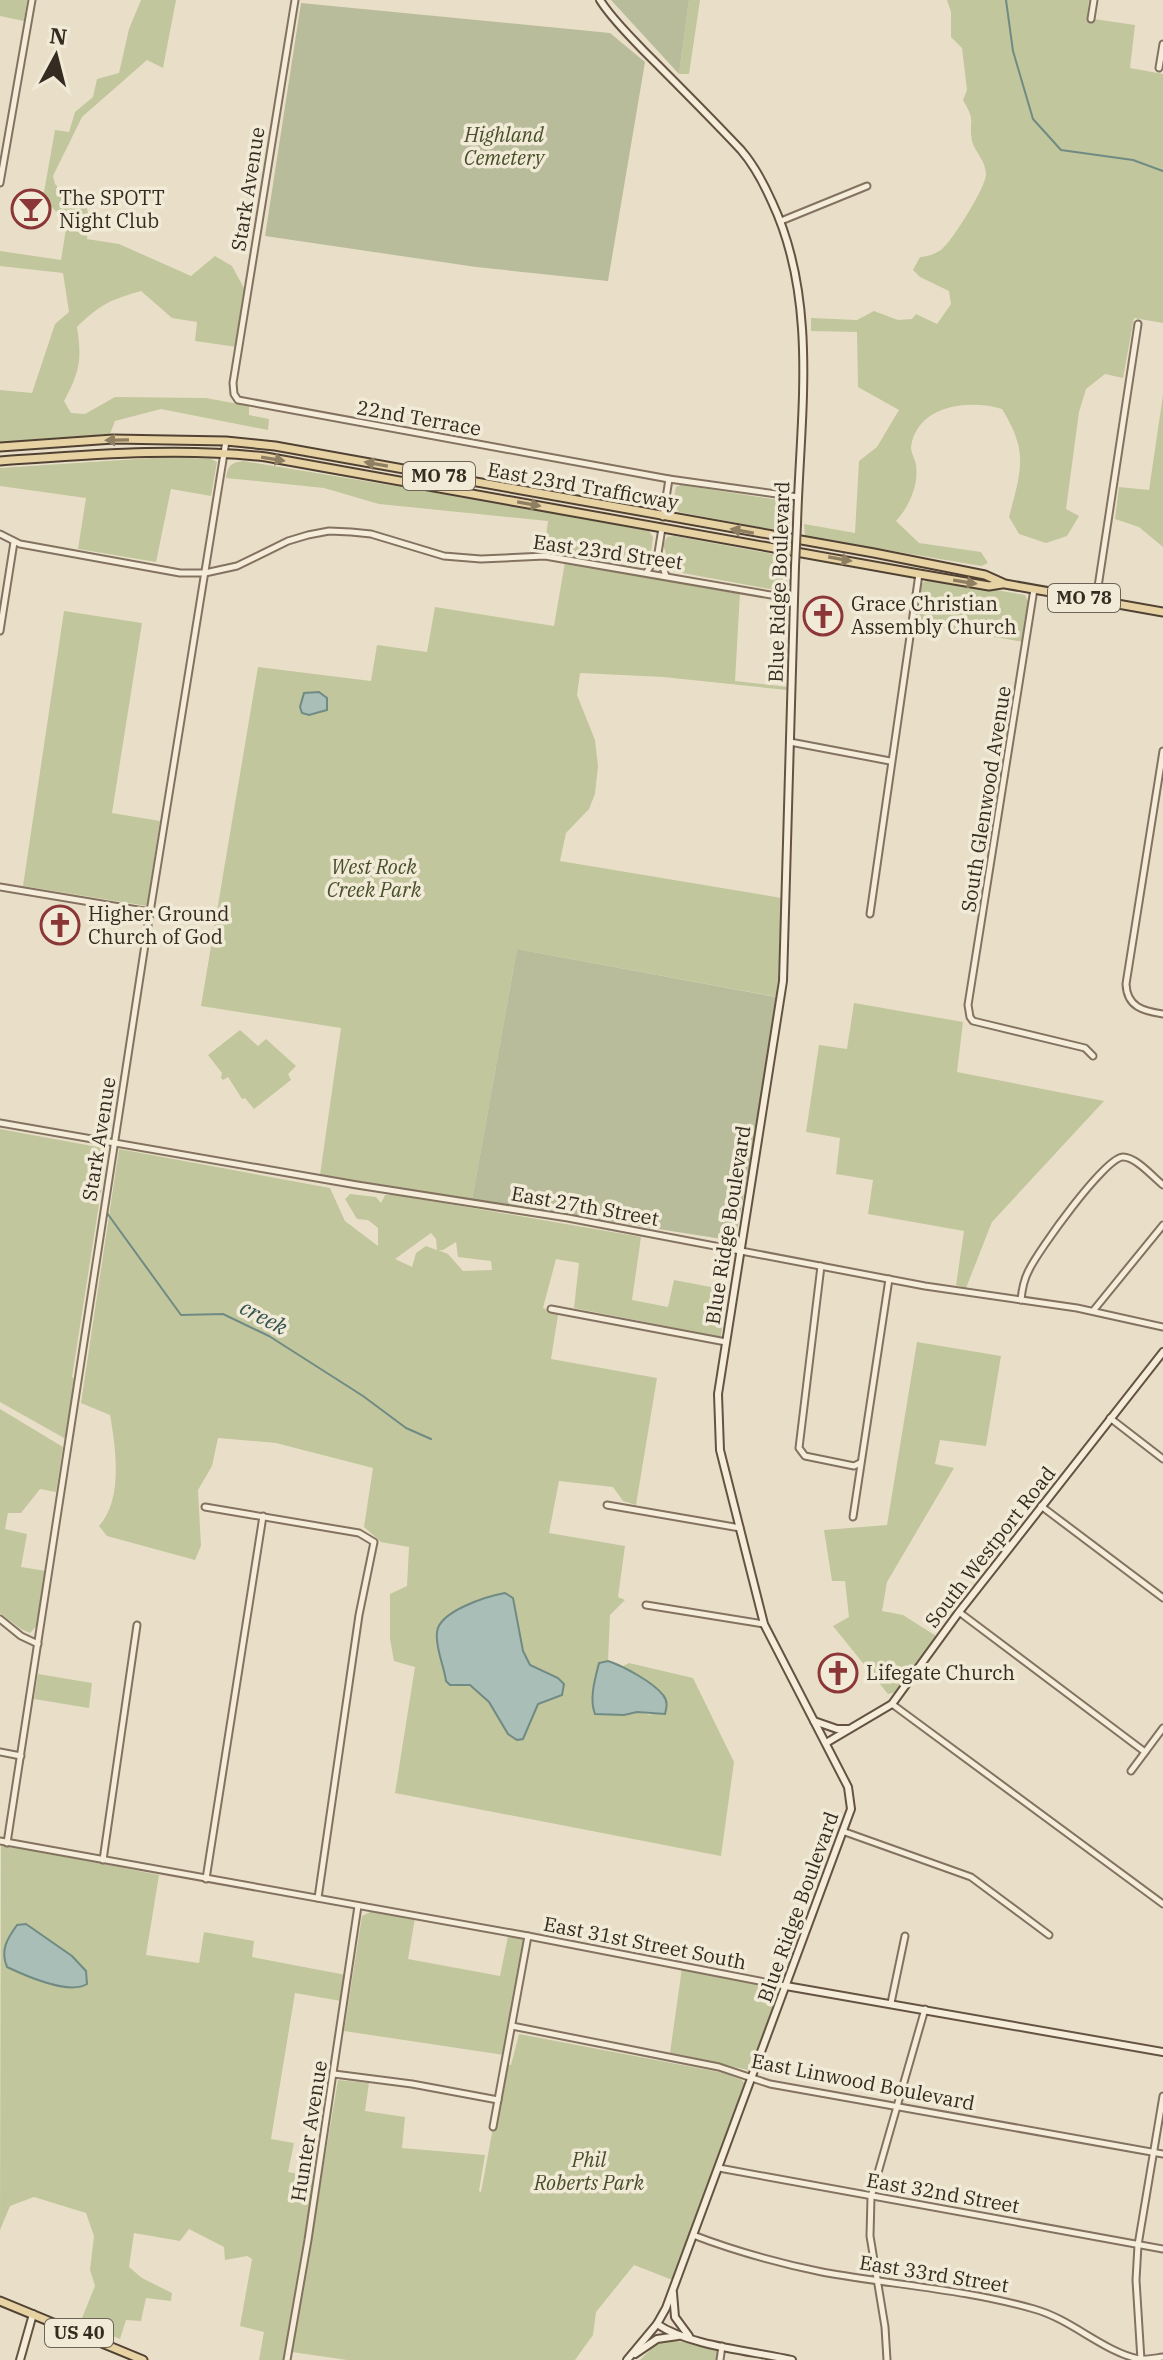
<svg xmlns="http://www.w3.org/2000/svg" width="1163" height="2360" viewBox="0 0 1163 2360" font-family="'IBM Plex Serif',serif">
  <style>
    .green { fill: #c1c69d; fill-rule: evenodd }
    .cemetery { fill: #b8bc9b }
    .water { fill: #a8beb7; stroke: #708b84; stroke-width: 2 }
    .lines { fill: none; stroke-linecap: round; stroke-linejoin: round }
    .stream { stroke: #708b84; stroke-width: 2 }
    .street-casing { stroke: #83725f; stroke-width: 9 }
    .secondary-casing { stroke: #655342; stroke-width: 10 }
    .primary-casing { stroke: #514133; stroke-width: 11 }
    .street { stroke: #f5edda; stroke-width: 5 }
    .secondary { stroke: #f5edda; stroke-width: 6 }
    .primary { stroke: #e7d2a4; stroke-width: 7 }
    .secondary-bridge-casing { stroke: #655342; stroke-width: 10; stroke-linecap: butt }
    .secondary-bridge { stroke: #f5edda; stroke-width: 6 }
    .oneway { fill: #8e7e62 }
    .labels { text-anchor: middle; stroke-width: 7; stroke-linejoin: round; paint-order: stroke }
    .shield { fill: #f1ead6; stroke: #6d6457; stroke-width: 2 }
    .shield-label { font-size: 18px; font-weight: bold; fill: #352b21 }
    .park-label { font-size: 20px; font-style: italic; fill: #464f2a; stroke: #f1ead6 }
    .street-label { font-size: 20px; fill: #352b21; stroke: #f1ead6 }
    .poi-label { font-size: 20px; fill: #352b21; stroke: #f1ead6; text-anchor: start }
    .water-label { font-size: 22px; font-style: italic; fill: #325351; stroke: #f1ead6 }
  </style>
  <rect width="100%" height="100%" fill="#e9dfc8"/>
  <g class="green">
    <path d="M0,0H27L24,21L0,16Z"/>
    <path d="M141,0H176L163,68L147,60L82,117L53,176L55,184L65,195L84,199L89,216L87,239L119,244L191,276L215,256L232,266L245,290L237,347L195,341L197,322L172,318L141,291C112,299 99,305 77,327C82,359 80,372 64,401L71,413L85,414L115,397L206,398L249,406V415L269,419L268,430L161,409L115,421L110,434L0,442V390L32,393L55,324L69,312L63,273L0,266V251L61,260L67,223L45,200L23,197L24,189L44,192L55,130L69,132L75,112L93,97L97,79L119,73L129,29Z"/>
    <path d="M689,0H700L689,74H679Z"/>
    <path d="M947,0H1089L1087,18L1135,25L1130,68L1163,74V323L1134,318L1123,378L1105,374L1086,389L1079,412L1066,509L1079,516L1067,536L1046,543L1019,534L1009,517C1021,470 1029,453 1002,409C969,399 917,405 911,447C911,453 915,459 916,465C919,485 909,507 896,521L919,543L981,552L988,563L981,566L805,536L804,524L855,533L859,461L877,447L899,410L858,387L857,332L811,331V318L857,320L874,311L898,320L912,319L916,314L937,324L951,304L949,291L920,277L913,270L920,257C926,257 938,253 942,249C953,240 985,188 986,175C986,161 975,152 972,141C968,119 977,124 963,100L967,90L962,48L951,37V12Z"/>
    <path d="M1163,395V547L1139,527L1115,519L1119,487L1149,490Z"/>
    <path d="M168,457L211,459L217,462L211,496L171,489L156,562L78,549L86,498L0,486V468Z"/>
    <path d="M243,461L522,507L649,531L653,537L650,560L646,566L544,552L548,521L379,504L324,488L226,478C228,466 230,463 243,461Z"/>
    <path d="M681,485L785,501L790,507V533L679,512C672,504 674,497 676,487Z"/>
    <path d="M674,536L789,557L787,585L782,590H775L677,572L671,568L663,545L667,537Z"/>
    <path d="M565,562L740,593L735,681L788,687L787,690L663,677L580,673L577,695L595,740L598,766L595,794L589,809L566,833L560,861L782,898L777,997L517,949L472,1200L320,1175L341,1028L201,1006L258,667L371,681L377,645L427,652L435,607L554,626Z"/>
    <path d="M929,579L1025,595L1029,603L1024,642L917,624L921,584Z"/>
    <path d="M64,611L142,623L112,813L160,821L147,906L23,886Z"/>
    <path d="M854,1003L963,1022L957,1072L1104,1101L992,1222L966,1288L956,1285L964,1231L868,1214L873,1180L836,1174L840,1138L806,1132L819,1045L847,1049Z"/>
    <path d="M240,1030L258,1046L266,1039L296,1066L288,1074L291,1080L254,1109L245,1098L242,1099L228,1077L223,1080L221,1078L222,1073L208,1055Z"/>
    <path d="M0,1129L103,1148L107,1153L72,1377L75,1379L67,1436L64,1438L0,1402Z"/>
    <path d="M119,1149L330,1188L345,1221L378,1246V1228L368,1220L357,1219L345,1199L350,1194L376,1197L381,1203L385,1195H397L641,1237L632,1300L668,1307L674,1280L726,1290L721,1337L574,1308L579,1263L556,1259L543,1308L558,1315L551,1359L657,1378L636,1505L623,1501L613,1487L559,1481L549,1533L625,1546L618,1597L625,1600L610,1615L608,1661L599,1664L624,1715L637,1712L651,1715L663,1695L623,1666L629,1663L693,1678L734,1762L721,1856L395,1793L415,1667L394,1661L390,1639V1594L407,1586L409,1547L381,1542L364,1527L373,1468L276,1443L218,1438L212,1466L198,1490L201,1546L195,1560L107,1536L99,1526C123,1500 116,1449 110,1415L81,1403ZM431,1233L436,1239L437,1250L426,1246L416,1253L412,1267L395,1259ZM456,1242L458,1257L491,1261L492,1270L463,1271L448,1254L438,1250H443ZM513,1598L523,1651L530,1666L543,1672L538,1704L527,1729L508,1734L489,1702L470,1685H450L446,1681L436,1633L438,1625Z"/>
    <path d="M917,1342L1001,1356L986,1446L940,1440L935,1464L954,1468L887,1582L882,1611L903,1615L936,1636L897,1692L888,1694L833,1626L849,1617L845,1581H832L824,1530L887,1525Z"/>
    <path d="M0,1409L63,1447L56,1492L40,1489L21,1513H8L5,1529L27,1534L21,1567L46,1571L38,1624L30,1633L21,1629L0,1613Z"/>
    <path d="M38,1674L92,1683L89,1708L34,1699Z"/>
    <path d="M1,1844L159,1875L146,1955L199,1963L204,1932L254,1941L252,1957L346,1975L341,2001L295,1993L271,2139L294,2143L288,2172L315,2177L283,2360H259L264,2332L240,2326L252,2259L247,2256L225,2260L224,2247L189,2229L180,2241L134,2233L129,2267L142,2278L172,2293L171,2301L146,2298L141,2321L126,2320L120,2339L80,2323L95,2286L90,2270L94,2236L86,2213L34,2197L10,2206L0,2230Z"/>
    <path d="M372,1911L415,1918L408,1959L500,1976L508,1936L522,1939L524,1943L504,2055L344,2031L362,1916Z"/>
    <path d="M682,1968L769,1987L775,1993L776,1998L751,2068L748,2070L670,2053Z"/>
    <path d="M519,2034L724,2073L742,2080L745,2084L739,2098L744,2100L675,2281L634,2265L596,2312L593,2335L575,2360H347L292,2352L338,2080L369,2083L365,2111L405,2117L402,2148L485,2155L479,2191L481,2192L505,2064L511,2065Z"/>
    <path d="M665,2339L718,2348L716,2360H640L657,2343Z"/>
  </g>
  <g class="cemetery">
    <path d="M611,0H689L679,74Z"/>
    <path d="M301,3L610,33L645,62L608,281L476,267L265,236Z"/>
    <path d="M517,949L781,998L735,1241L472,1200Z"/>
  </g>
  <g class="water">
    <path d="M319,692L327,698V710L309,715L302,713L300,707L304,693Z"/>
    <path d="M505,1593L513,1598L523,1651L530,1665L558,1678L564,1684L562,1695L538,1704L523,1739L517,1740L508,1734L489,1702L470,1685H450L446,1681C444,1665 435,1648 437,1632C439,1611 488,1596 505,1593Z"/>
    <path d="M608,1661C623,1666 653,1682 663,1695C668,1701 667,1707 665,1714L637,1712L624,1715L595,1714C589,1699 595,1679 599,1663Z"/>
    <path d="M26,1924L72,1956L86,1971L87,1984C69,1995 26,1976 7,1967C0,1950 7,1939 17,1925Z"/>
  </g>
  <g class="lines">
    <g class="stream">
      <path d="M1006,0L1013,51L1033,119L1061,150L1133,160L1163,171"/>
      <path d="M107,1213L181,1315L223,1314L269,1336L363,1396L406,1428L431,1439"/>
    </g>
    <defs>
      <g id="street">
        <path d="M295,0L233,383L234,394L238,400L669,479L798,497"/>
        <path d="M1091,19L1094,0"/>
        <path d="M1159,68L1163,44"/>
        <path d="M0,183L32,0"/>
        <path d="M781,221L867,186"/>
        <path d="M663,517L669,479"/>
        <path d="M662,528L658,553L666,576"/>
        <path d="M0,534L20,544L180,573H205L237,566L288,541L308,535L329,531L351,532L371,534L444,556L481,559L545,556L794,599"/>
        <path d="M647,572L657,554"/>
        <path d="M1034,589L968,1005L970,1017L973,1021L1085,1048L1093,1056"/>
        <path d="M1096,600L1138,324"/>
        <path d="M0,631L14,542"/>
        <path d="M790,742L890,761"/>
        <path d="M1163,751L1126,984C1127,1007 1143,1011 1163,1014"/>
        <path d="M0,887L150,912"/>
        <path d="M870,914L919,574"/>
        <path d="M0,1123L357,1185L568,1218L925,1286L1077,1308L1163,1327"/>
        <path d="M821,1266L799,1448L805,1456L854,1466L860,1463"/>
        <path d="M1021,1300C1022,1289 1024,1279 1029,1270C1038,1251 1105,1157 1123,1157C1136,1157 1153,1177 1163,1185"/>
        <path d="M551,1309L726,1342"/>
        <path d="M1093,1311L1163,1225"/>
        <path d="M1110,1418L1163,1459"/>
        <path d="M607,1505L740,1528"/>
        <path d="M1041,1506L1163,1598"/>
        <path d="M205,1507L359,1533L374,1542L359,1615L318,1898"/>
        <path d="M853,1517L889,1279"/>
        <path d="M646,1605L764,1624"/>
        <path d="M959,1612L1145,1752"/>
        <path d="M0,1619L21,1636L38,1644"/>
        <path d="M892,1704L1163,1904"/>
        <path d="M0,1752L21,1756"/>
        <path d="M1131,1771L1163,1728"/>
        <path d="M845,1832L971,1877L1049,1935"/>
        <path d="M0,1841L528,1936L785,1986"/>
        <path d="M7,1843L150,912L226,441"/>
        <path d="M103,1860L137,1625"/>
        <path d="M206,1879L263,1516"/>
        <path d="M891,2003L905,1936"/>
        <path d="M512,2026L719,2067L770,2084L1163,2154"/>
        <path d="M334,2074L412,2084L498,2100"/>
        <path d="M493,2127L528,1936"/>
        <path d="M719,2168L1163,2249"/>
        <path d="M693,2235C735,2251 778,2263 822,2272C893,2285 964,2289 1034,2309C1071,2319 1104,2352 1139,2359C1146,2360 1155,2358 1163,2357"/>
        <path d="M287,2360L308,2240L358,1906"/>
        <path d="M720,2360L722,2346"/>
        <path d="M887,2360L885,2327L870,2236L871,2197L925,2009"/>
        <path d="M1141,2360L1136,2280L1138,2245L1163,2096"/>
      </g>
      <g id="secondary">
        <path d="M600,0C612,19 628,34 643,50C676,83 709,116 741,150C754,165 764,184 772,202C819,302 800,417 797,524"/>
        <path d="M814,1721L837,1729H848"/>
        <path d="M826,1743L892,1704L959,1612L1163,1352"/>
        <path d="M786,1986L1163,2052"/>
        <path d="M673,2293L675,2317L689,2336"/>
        <path d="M657,2324C689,2346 753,2351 792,2360"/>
        <path d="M635,2354L657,2339L678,2336"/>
        <path d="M20,2360L33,2314"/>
        <path d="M627,2360L657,2324L666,2308L851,1809L848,1787L764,1624L720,1450L718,1394L783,981L795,566"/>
      </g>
      <g id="primary">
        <path d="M0,447L113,439L226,441L275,446L874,553L985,575L1005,584L1163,612"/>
        <path d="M0,461C89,455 177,447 266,457L919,574L989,586L1002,584"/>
        <path d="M0,2301L143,2360"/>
      </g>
    </defs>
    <use href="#street" class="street-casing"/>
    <use href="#secondary" class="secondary-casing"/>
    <use href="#primary" class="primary-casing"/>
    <use href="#street" class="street"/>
    <use href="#secondary" class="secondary"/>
    <use href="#primary" class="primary"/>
    <defs>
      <path id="secondary-bridge" d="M795,566L797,524"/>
    </defs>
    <use href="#secondary-bridge" class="secondary-bridge-casing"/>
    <use href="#secondary-bridge" class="secondary-bridge"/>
  </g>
  <defs><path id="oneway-solid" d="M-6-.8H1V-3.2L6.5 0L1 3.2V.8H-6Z" transform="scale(2)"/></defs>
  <g class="oneway">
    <use href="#oneway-solid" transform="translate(117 440) rotate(179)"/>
    <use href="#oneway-solid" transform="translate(273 459) rotate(9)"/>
    <use href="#oneway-solid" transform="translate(376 464) rotate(-170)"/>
    <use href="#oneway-solid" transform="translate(529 504) rotate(10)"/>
    <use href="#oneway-solid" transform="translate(742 531) rotate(-170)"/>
    <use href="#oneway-solid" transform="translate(840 559) rotate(10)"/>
    <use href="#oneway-solid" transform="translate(965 582) rotate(9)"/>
  </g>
  <defs>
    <symbol id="bar-ring" viewBox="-11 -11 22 22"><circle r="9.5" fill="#f1ead6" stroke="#8b3637" stroke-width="1.5"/><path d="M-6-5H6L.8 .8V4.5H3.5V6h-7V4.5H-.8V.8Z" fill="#8b3637"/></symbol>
    <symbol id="church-ring" viewBox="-11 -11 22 22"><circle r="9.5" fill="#f1ead6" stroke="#8b3637" stroke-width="1.5"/><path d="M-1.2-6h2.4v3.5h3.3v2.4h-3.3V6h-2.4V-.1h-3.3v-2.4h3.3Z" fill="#8b3637"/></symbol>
  </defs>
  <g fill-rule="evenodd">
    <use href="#bar-ring" x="9" y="187" width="44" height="44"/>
    <use href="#church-ring" x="801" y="594" width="44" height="44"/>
    <use href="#church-ring" x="38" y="903" width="44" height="44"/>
    <use href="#church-ring" x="816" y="1651" width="44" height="44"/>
  </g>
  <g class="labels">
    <g class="shield">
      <rect x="403" y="462" width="72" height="28" rx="6"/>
      <rect x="1048" y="584" width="72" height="28" rx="6"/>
      <rect x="45" y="2319" width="68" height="28" rx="6"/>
    </g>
    <g class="shield-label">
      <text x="439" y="482">MO 78</text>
      <text x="1084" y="604">MO 78</text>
      <text x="79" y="2339">US 40</text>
    </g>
    <g class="park-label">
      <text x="504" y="142">Highland<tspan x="504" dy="23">Cemetery</tspan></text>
      <text x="374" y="874">West Rock<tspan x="374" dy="23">Creek Park</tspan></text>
      <text x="589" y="2167">Phil<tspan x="589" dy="23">Roberts Park</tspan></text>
    </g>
    <g class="street-label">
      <text transform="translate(248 189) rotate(-81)" y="7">Stark Avenue</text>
      <text transform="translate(419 418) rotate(10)" y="7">22nd Terrace</text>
      <text transform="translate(583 486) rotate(10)" y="7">East 23rd Trafficway</text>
      <text transform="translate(608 552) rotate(8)" y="7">East 23rd Street</text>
      <text transform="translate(779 582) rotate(-88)" y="7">Blue Ridge Boulevard</text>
      <text transform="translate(986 799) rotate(-81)" y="7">South Glenwood Avenue</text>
      <text transform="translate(99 1139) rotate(-81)" y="7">Stark Avenue</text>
      <text transform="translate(585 1206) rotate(10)" y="7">East 27th Street</text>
      <text transform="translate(728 1225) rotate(-81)" y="7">Blue Ridge Boulevard</text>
      <text transform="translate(990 1547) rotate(-52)" y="7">South Westport Road</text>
      <text transform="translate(798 1907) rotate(-70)" y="7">Blue Ridge Boulevard</text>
      <text transform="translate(645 1943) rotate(11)" y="7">East 31st Street South</text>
      <text transform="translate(863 2082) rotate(11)" y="7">East Linwood Boulevard</text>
      <text transform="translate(309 2131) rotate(-81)" y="7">Hunter Avenue</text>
      <text transform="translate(943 2193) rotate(10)" y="7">East 32nd Street</text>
      <text transform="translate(934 2274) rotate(9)" y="7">East 33rd Street</text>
    </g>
    <g class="poi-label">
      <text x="59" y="205">The SPOTT<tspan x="59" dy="23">Night Club</tspan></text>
      <text x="851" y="611">Grace Christian<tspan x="851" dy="23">Assembly Church</tspan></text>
      <text x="88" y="921">Higher Ground<tspan x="88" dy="23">Church of God</tspan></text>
      <text x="866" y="1680">Lifegate Church</text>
    </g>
    <g class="water-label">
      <text transform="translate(264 1317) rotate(28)" y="8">creek</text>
    </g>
  </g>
  <g transform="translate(56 56) rotate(7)" stroke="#f1ead6" stroke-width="6" paint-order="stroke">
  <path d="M0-6L14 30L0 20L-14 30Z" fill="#352b21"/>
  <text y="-12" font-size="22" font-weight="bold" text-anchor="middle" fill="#352b21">N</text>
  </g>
</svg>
